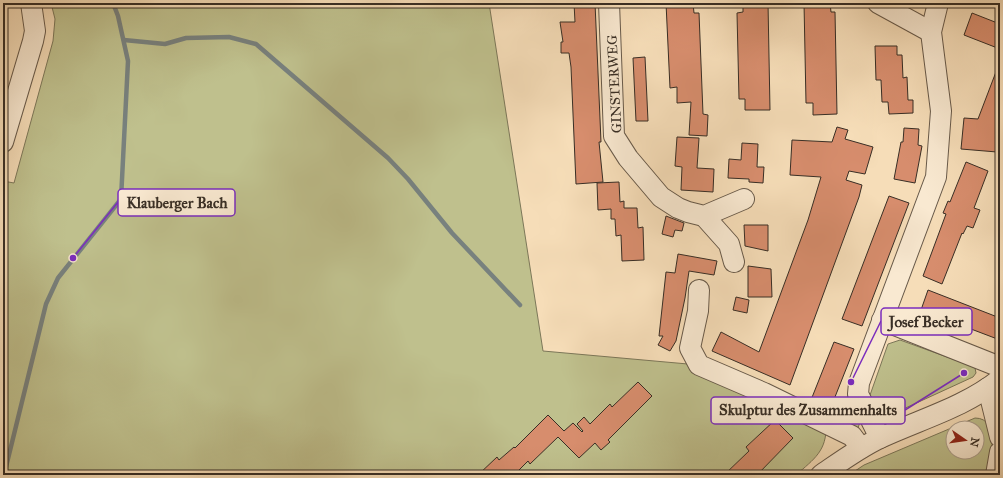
<svg xmlns="http://www.w3.org/2000/svg" width="1003" height="478" viewBox="0 0 1003 478" font-family="'IM FELL Great Primer',serif">
  <style>
    .green { fill: #bfc08d; stroke: #7c7759; fill-rule: evenodd }
    .lines { fill: none; stroke-linecap: round; stroke-linejoin: round }
    .stream { stroke: #78817e; stroke-width: 4.5 }
    .building { fill: #d78d6d; stroke: #382e25 }
    .minor-casing { stroke: #685a4a; stroke-width: 22 }
    .minor { stroke: #f9e9d1; stroke-width: 20 }
    .labels { text-anchor: middle; stroke-width: 3; stroke-linejoin: round; paint-order: stroke }
    .street-label { font-size: 14px; fill: #382e25; stroke: #f9e9d1 }
    .leader { fill: none; stroke: #7b2cbf; stroke-width: 1.5 }
    .callout-dot { fill: #7b2cbf; stroke: #f9e9d1; stroke-width: 1.5 }
    .callout { fill: #f9e9d1; stroke: #7b2cbf; stroke-width: 1.5 }
    .callout-label { font-size: 15px; text-anchor: middle; font-weight: bold; fill: #382e25 }
  </style>
  <rect width="100%" height="100%" fill="#f6ddb8"/>
  <filter id="stains"><feTurbulence type="fractalNoise" baseFrequency=".005" numOctaves="4"/><feColorMatrix values="0 0 0 0 .2 0 0 0 0 .09 0 0 0 0 .02 0 0 0 .5 -.17"/></filter>
  <radialGradient id="worn" r=".72"><stop offset=".6" stop-color="#630" stop-opacity="0"/><stop offset="1" stop-color="#630" stop-opacity=".3"/></radialGradient>
  <g class="green">
    <path d="M51,3H489L543,351L699,365L826,425C827,451 814,459 796,475H3V181L14,183L53,41L55,19Z"/>
    <path d="M900,340L972,366L975,368L976,373L973,377L899,411C885,415 877,410 869,398L888,344Z"/>
    <path d="M849,393L860,422L856,434L837,424Z"/>
    <path d="M975,418C1001,418 991,460 987,475H849L864,465ZM953,428H977V452H953Z"/>
  </g>
  <g class="lines">
    <g class="stream">
      <path d="M124,40L165,44L186,38L229,37L256,44L388,158L408,179L452,233L520,305"/>
      <path d="M4,475L46,304L58,278L121,199L128,61L118,16L113,3"/>
    </g>
  </g>
  <g class="building">
    <path d="M574,3H595L601,142H599L603,182L576,184L571,67L569,53H561V42H563L560,22H575Z"/>
    <path d="M666,3H693L694,13H699L703,114L708,115L707,136L689,135L691,102L677,103V87L670,88Z"/>
    <path d="M743,3H768L770,110H745V99H739L737,13L743,12Z"/>
    <path d="M804,3H830L831,12H835L837,114L813,115V103H806Z"/>
    <path d="M972,13L1000,24V49L964,35Z"/>
    <path d="M875,46H897V55H902L903,78L907,77L908,100H913V113L889,114L888,102H882L881,80H876Z"/>
    <path d="M645,57L648,121H636L633,58Z"/>
    <path d="M999,64L1000,126H999L997,152L961,149L964,118L978,119Z"/>
    <path d="M837,127L848,130L845,139L873,147L865,174L849,171L846,180L862,185L859,197L790,385L712,351L721,332L759,352L808,220L821,177L790,175L792,140L832,142Z"/>
    <path d="M904,128L919,129L918,145L922,146L915,183L894,179L901,142H903Z"/>
    <path d="M677,137L699,138L697,168L714,169L713,192L681,190L682,167L675,166Z"/>
    <path d="M742,143L758,144L757,167H764L763,183L749,182V179L728,178L729,159L741,160Z"/>
    <path d="M966,162L988,171L974,208L980,210L973,228L967,226L963,234L962,233L942,284L923,276L946,214L943,213L948,201L950,202Z"/>
    <path d="M619,182L620,202L624,201V208H637L638,228L643,227L644,260L622,261L621,235L616,236L615,219H611V209L598,210L597,183Z"/>
    <path d="M889,196L909,203L862,326L842,319Z"/>
    <path d="M666,216L684,223L682,231L675,230L673,237L662,234Z"/>
    <path d="M744,225H768V251L745,246Z"/>
    <path d="M678,254L717,261L714,275L689,271L685,298L676,341L670,351L658,345L663,336H659L666,272L675,273Z"/>
    <path d="M748,266L771,269L772,297H748Z"/>
    <path d="M928,290L1000,318V340L921,310Z"/>
    <path d="M736,297L749,300L747,313L733,310Z"/>
    <path d="M834,342L854,349L831,407L811,400Z"/>
    <path d="M638,382L652,396L608,440L610,442L601,450L595,443L579,458L558,437L530,464L528,461L514,475H478L497,457L499,460L514,447L515,448L548,415L564,431L573,423L582,432L583,431L577,424L584,417L590,424L610,404L612,407Z"/>
    <path d="M775,420L793,438L757,475H724L749,451L746,447Z"/>
  </g>
  <g class="lines">
    <defs>
      <g id="minor">
        <path d="M609,3L614,136L628,158L661,197L678,208L688,212L704,216L744,199"/>
        <path d="M878,3L931,32"/>
        <path d="M3,142L33,41L35,31L31,3"/>
        <path d="M704,216L729,244L734,262"/>
        <path d="M699,290L698,311L690,348L699,365L764,393L852,436L861,448"/>
        <path d="M882,320L1000,367"/>
        <path d="M988,388L1000,437"/>
        <path d="M880,438L858,394L859,383L936,177L941,111L931,32L938,3"/>
        <path d="M821,475C840,462 859,448 880,438C921,419 965,407 1000,379"/>
        <path d="M996,475L1000,452"/>
      </g>
    </defs>
    <use href="#minor" class="minor-casing"/>
    <use href="#minor" class="minor"/>
  </g>
  <g class="labels">
    <g class="street-label">
      <text transform="translate(614 84) rotate(-93)" y="5">GINSTERWEG</text>
    </g>
  </g>
  <path class="leader" d="M73 258L118 202M851 382L881 321M964 373L905 410"/>
  <g class="callout-dot">
    <circle cx="73" cy="258" r="4"/>
    <circle cx="851" cy="382" r="4"/>
    <circle cx="964" cy="373" r="4"/>
  </g>
  <g class="callout">
    <rect x="118" y="189" width="117" height="27" rx="4"/>
    <rect x="881" y="308" width="91" height="27" rx="4"/>
    <rect x="711" y="397" width="194" height="27" rx="4"/>
  </g>
  <g class="callout-label">
    <text x="177" y="208">Klauberger Bach</text>
    <text x="926" y="327">Josef Becker</text>
    <text x="808" y="415">Skulptur des Zusammenhalts</text>
  </g>
  <rect width="1003" height="478" fill="none" stroke="#f6ddb8" stroke-width="16"/>
  <rect x="4" y="4" width="995" height="470" fill="none" stroke="#382e25" stroke-width="2"/>
  <rect x="8" y="8" width="987" height="462" fill="none" stroke="#382e25"/>
  <g transform="translate(965 440) rotate(103)"><circle r="19" fill="#f9e9d1" stroke="#ac9e8c"/>
  <path d="M0-3L7 15L0 10L-7 15Z" fill="#8f2418"/>
  <text y="-6" font-size="11" font-weight="bold" text-anchor="middle" fill="#382e25">N</text>
  </g>
  <rect width="100%" height="100%" filter="url(#stains)"/>
  <rect width="100%" height="100%" fill="url(#worn)"/>
</svg>
